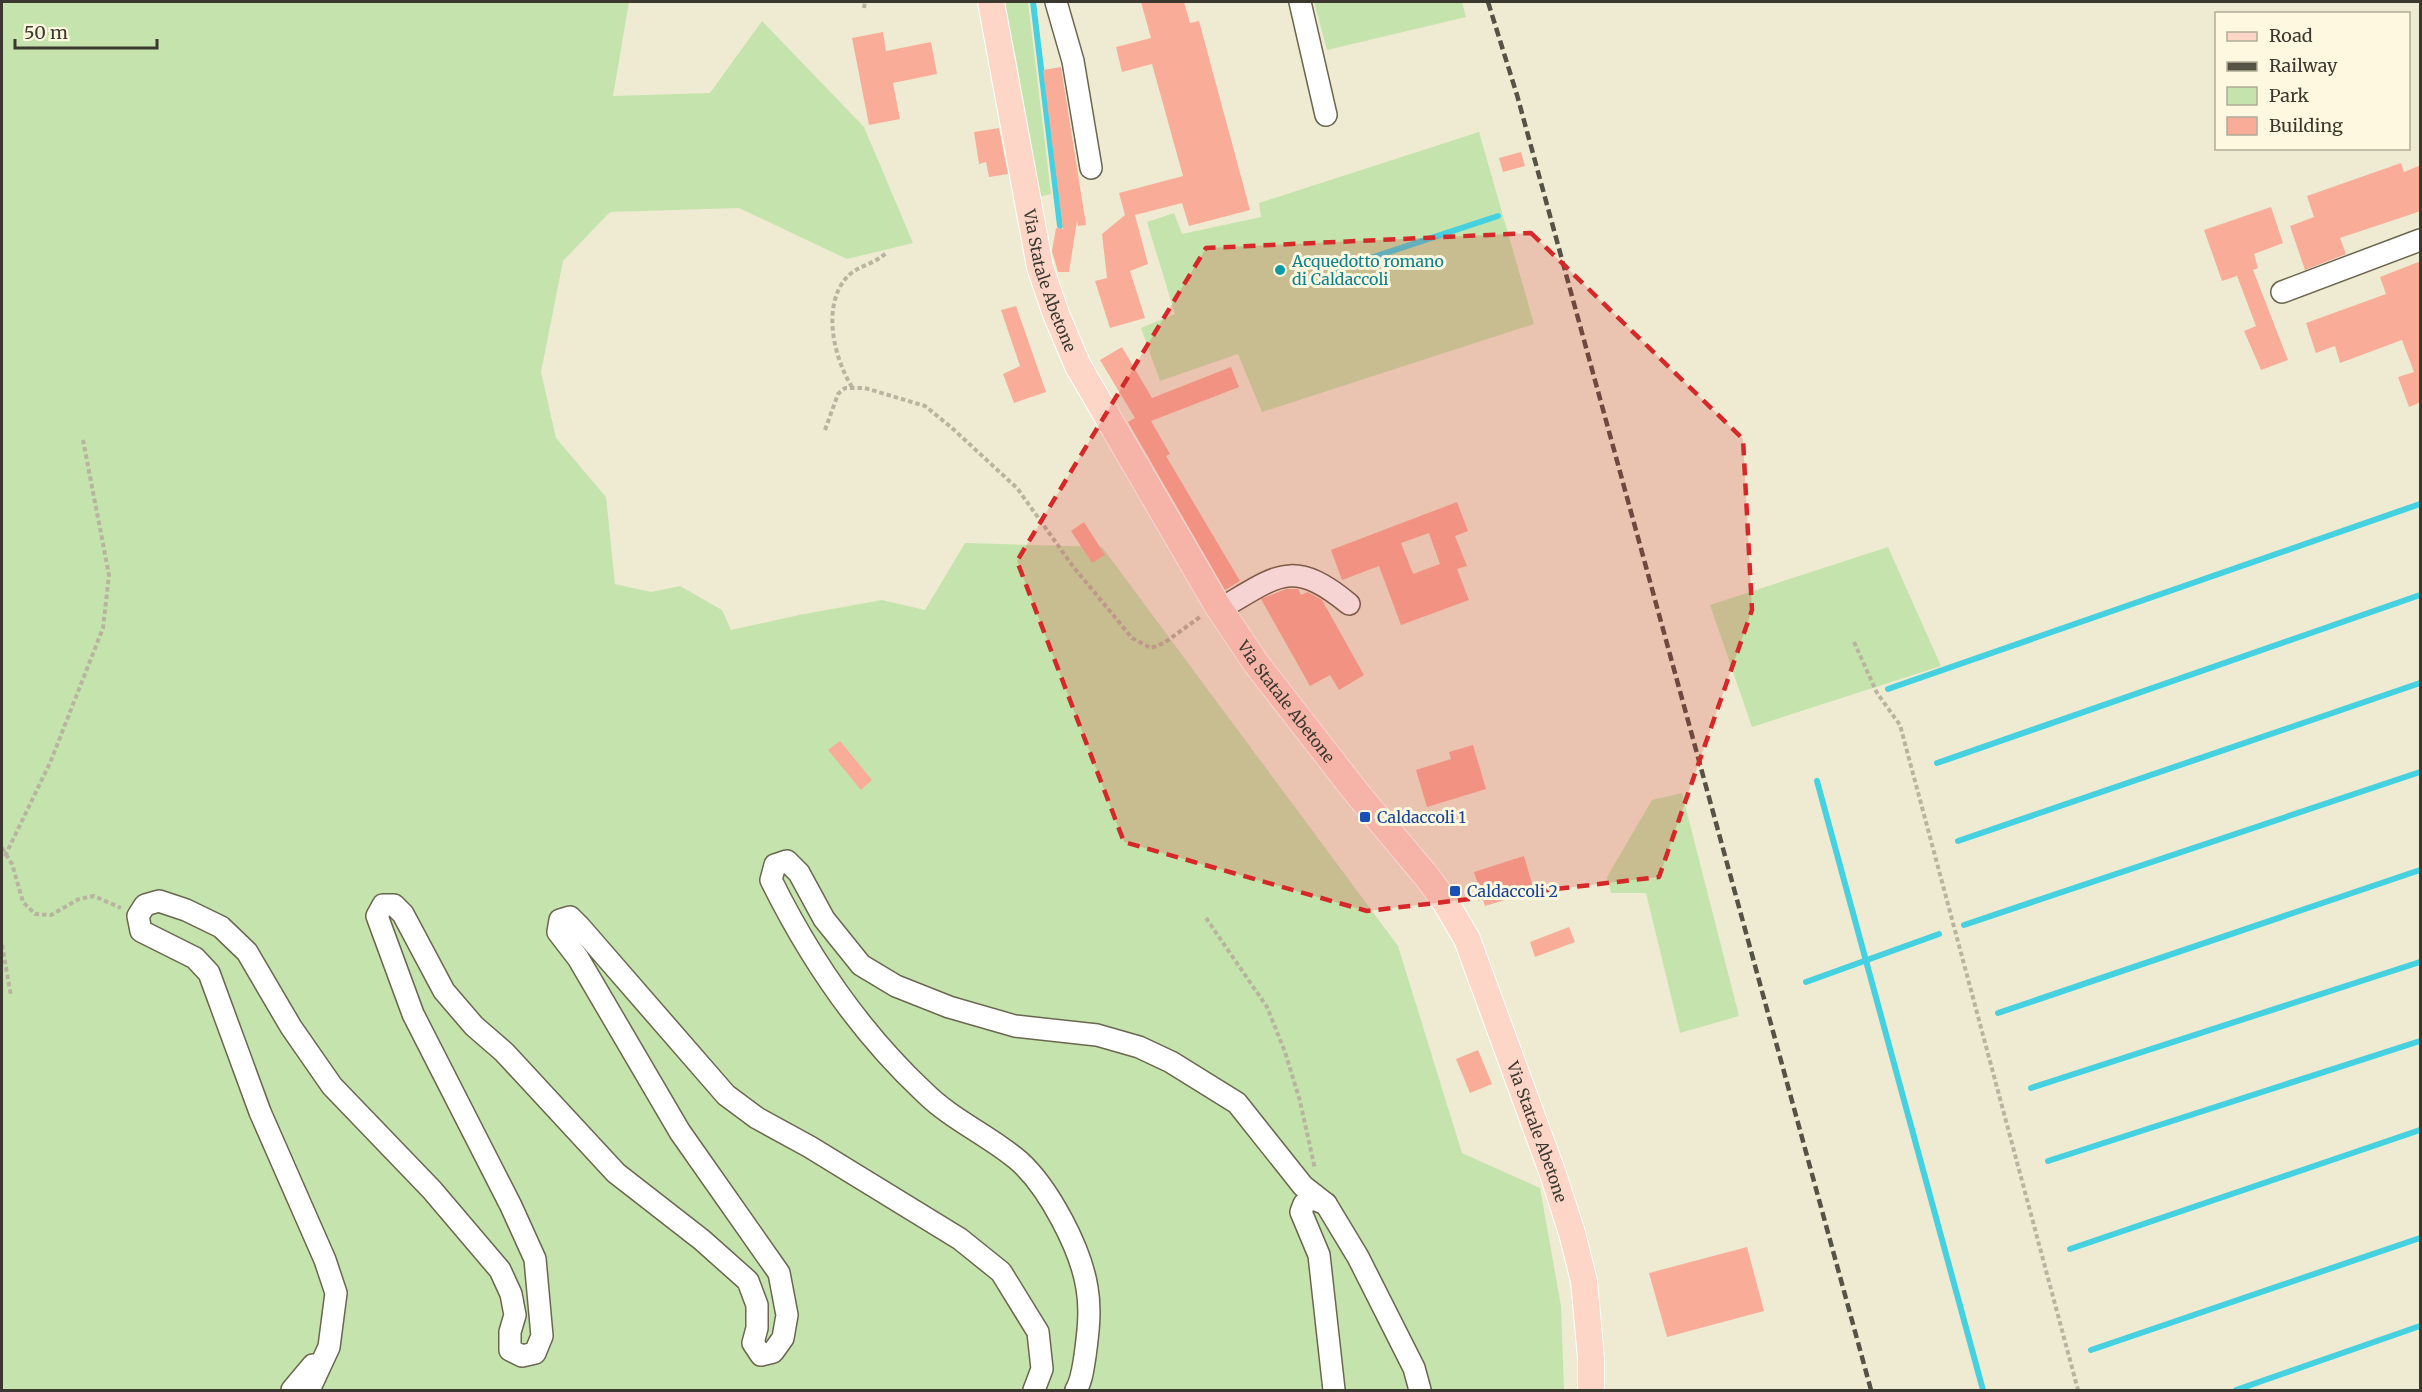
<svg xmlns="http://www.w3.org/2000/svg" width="2422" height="1392" viewBox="0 0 2422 1392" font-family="Merriweather,serif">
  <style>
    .green { fill: #c5e3ac }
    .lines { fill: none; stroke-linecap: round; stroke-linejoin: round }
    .stream { stroke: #46d1e1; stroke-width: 6 }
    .building { fill: #f9ad99; fill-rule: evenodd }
    .minor-casing { stroke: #6a6650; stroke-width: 24 }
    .major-casing { stroke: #fff; stroke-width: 28 }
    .path { stroke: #b8b4a0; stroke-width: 4; stroke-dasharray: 4.5 3; stroke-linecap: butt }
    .minor { stroke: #fff; stroke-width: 21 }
    .major { stroke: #fed6c8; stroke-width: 26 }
    .rail { stroke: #555246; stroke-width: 4.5; stroke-dasharray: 9 4.5; stroke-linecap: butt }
    .marked { fill: #d62828; fill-opacity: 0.2; stroke: #d62828; stroke-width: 4.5; stroke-dasharray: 12 8; stroke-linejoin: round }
    .culture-dot { fill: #0f9aa8; stroke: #fdf8df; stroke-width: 2 }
    .transit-dot { fill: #1a4fb4; stroke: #fdf8df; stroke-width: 2 }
    .labels { text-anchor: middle; stroke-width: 6; stroke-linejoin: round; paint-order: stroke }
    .culture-label { font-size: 16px; fill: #0d838f; stroke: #fdf8df; text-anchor: start }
    .street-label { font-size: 16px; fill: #3b392f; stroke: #fdf8df }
    .transit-label { font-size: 16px; fill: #164399; stroke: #fdf8df; text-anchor: start }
  </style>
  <rect width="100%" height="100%" fill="#efebd2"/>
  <g class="green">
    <path d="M2,2H629L613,96L710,93L762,21L864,127L913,243L847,259L739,208L610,212L563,261L541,372L556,438L606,497L615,584L651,592L680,586L722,610L731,630L804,614L882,600L925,610L965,543L1102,547L1398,946L1462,1153L1540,1188L1561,1306L1564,1390H2Z"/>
    <path d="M1004,2H1028L1051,194L1038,197L1017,63Z"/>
    <path d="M1314,2H1462L1466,17L1327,50Z"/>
    <path d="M1479,132L1534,324L1262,412L1238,354L1160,381L1141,328L1175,314L1147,222L1174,213L1182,234L1261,217L1259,203Z"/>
    <path d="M1888,547L1941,666L1752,727L1710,605Z"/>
    <path d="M1682,793L1739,1016L1680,1033L1646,893H1611L1607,877L1652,800Z"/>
  </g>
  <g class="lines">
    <g class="stream">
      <path d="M1033,2L1060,226"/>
      <path d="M1334,270L1498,216"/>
      <path d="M1888,689L2420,504"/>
      <path d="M1937,763L2420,595"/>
      <path d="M1817,781L1983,1390"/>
      <path d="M1958,841L2420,683"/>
      <path d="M1964,925L2420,772"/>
      <path d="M1806,982L1939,934"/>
      <path d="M1998,1013L2420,870"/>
      <path d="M2031,1088L2420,962"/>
      <path d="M2048,1161L2420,1041"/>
      <path d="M2070,1249L2420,1130"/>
      <path d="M2091,1350L2420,1238"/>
      <path d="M2236,1390L2420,1326"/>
    </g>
  </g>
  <g class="building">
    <path d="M1141,2H1184L1190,23L1199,21L1250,210L1189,226L1182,203L1135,215L1148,264L1130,271L1145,318L1110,328L1095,281L1107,278L1102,234L1125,215L1119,193L1183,176L1152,64L1122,72L1116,47L1151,38Z"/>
    <path d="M883,32L886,51L931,42L937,74L893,83L900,119L869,125L852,38Z"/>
    <path d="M1061,67L1086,225L1078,226L1077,221L1069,272H1058L1052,251L1056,228L1063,229L1043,70Z"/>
    <path d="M999,128L1008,174L989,177L986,162L979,164L974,132Z"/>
    <path d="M1521,152L1525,166L1503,172L1499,158Z"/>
    <path d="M2401,163L2404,172L2421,165V211L2340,238L2346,254L2305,270L2290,226L2314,217L2307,196Z"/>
    <path d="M2271,207L2283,243L2254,254L2258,268L2253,270L2288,360L2261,370L2244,331L2256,326L2237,276L2222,281L2204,230Z"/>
    <path d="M2421,261V402L2409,407L2398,377L2414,372L2402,340L2340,363L2335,346L2316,353L2306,323L2386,294L2380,277Z"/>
    <path d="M1016,306L1046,392L1014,403L1003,374L1020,366L1001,310Z"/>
    <path d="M1122,347L1152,398L1231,367L1239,387L1151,421L1170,454L1166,456L1240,581L1225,590L1128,422L1135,418L1100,360Z"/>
    <path d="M1457,502L1468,531L1455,536L1467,566L1457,569L1469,600L1401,625L1379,566L1342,580L1331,550ZM1429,533L1440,564L1413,574L1401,543Z"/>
    <path d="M1084,522L1105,555L1092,563L1071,531Z"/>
    <path d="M1286,589H1298L1301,595L1308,592L1322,600L1364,675L1339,690L1330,675L1310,686L1261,599Z"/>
    <path d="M840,741L872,780L861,790L828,750Z"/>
    <path d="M1473,745L1486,789L1427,807L1416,770L1451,759L1449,752Z"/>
    <path d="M1524,856L1534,891L1485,906L1474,872Z"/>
    <path d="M1569,927L1575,942L1535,957L1530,942Z"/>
    <path d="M1478,1050L1492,1084L1470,1093L1456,1059Z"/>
    <path d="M1747,1247L1764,1311L1667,1337L1649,1273Z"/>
  </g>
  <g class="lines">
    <defs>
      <g id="minor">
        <path d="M1056,2L1073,61L1091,168"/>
        <path d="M1300,2L1326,115"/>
        <path d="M2282,292L2420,240"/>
        <path d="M1220,609C1277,576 1292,557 1349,604"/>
        <path d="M1326,1204L1311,1198L1304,1204L1301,1212L1319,1255L1334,1390"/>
        <path d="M292,1390L313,1365"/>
        <path d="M309,1390L329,1347L336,1293L325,1260L260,1112L209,973L195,958L141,931L138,916L145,905L159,901L186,910L221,927L247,952L291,1027L332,1086L432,1190L500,1270L511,1294L515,1315L510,1332V1350L522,1356L535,1353L542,1336L535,1259L511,1206L413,1014L377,916L383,905H394L403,914L444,991L474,1026L504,1052L616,1173L702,1240L748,1281L757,1305V1328L753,1343L761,1355L773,1352L783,1338L787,1315L779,1273L680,1132L578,958L558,932L560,920L570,917L580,927L726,1095L757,1118L810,1147L960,1239L1001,1272L1038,1332L1042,1369L1034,1390"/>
        <path d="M1076,1390C1082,1380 1083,1368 1085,1356C1088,1334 1091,1310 1087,1288C1081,1249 1049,1188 1019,1161C990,1136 952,1120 924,1092C860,1032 810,959 771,880L775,865L787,861L799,873L824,919L861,965L896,986L949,1007L1015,1026L1097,1035L1139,1047L1171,1062L1237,1103L1303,1186L1326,1204L1358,1257L1414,1368L1420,1390"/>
      </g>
      <g id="major">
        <path id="s1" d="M991,2L1040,267L1056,314L1078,366L1217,605L1255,662L1356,792L1428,878L1446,903L1467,939L1553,1174L1572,1233L1584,1281L1591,1358V1390"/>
      </g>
    </defs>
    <use href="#minor" class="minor-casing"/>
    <use href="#major" class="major-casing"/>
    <g class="path">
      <path d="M864,8L865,2"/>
      <path d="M852,387C834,358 821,306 847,277C857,266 875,264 886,253"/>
      <path d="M825,430L838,394L845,388H865L925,406L952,428L1017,488L1072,565L1132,638L1151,648L1164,643L1200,617"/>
      <path d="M1854,642L1877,693L1900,725L2078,1390"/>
      <path d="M2,848L12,864L23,902L35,914L51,915L79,899L94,896L121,908"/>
      <path d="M5,856L50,763L103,628L109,575L83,440"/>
      <path d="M1206,918L1267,1007L1285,1052L1300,1101L1315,1169"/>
      <path d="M2,945L11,996"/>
    </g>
    <use href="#minor" class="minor"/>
    <use href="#major" class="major"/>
    <path class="rail" d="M1488,2L1517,95L1871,1390"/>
  </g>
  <path class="marked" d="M1531,233L1743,439L1752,610L1659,877L1367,911L1124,842L1017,561L1206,248Z"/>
  <circle class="culture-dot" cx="1280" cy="270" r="6"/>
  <g class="transit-dot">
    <rect x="1359" y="811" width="12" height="12" rx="3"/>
    <rect x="1449" y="885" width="12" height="12" rx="3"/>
  </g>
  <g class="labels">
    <g class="culture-label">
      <text x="1292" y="267">Acquedotto romano<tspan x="1292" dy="18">di Caldaccoli</tspan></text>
    </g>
    <g class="street-label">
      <text dy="6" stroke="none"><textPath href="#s1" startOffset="285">Via Statale Abetone</textPath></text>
      <text dy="6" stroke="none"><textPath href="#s1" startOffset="771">Via Statale Abetone</textPath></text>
      <text dy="6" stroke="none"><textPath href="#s1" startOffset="1275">Via Statale Abetone</textPath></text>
    </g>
    <g class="transit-label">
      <text x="1377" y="823">Caldaccoli 1</text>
      <text x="1467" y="897">Caldaccoli 2</text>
    </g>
  </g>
  <rect width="2422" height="1392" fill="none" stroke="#3b392f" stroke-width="6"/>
  <rect x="2215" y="12" width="195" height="138" fill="#fdf8df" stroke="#afac99" stroke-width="1.5"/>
  <rect x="2227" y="32" width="30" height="9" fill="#fed6c8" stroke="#afac99" stroke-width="1.5"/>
  <text x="2269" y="42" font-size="18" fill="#3b392f">Road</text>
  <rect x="2227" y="62" width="30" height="9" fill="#555246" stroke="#afac99" stroke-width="1.5"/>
  <text x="2269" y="72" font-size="18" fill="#3b392f">Railway</text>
  <rect x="2227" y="87" width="30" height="18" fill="#c5e3ac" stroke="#afac99" stroke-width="1.5"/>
  <text x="2269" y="102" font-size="18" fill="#3b392f">Park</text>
  <rect x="2227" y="117" width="30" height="18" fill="#f9ad99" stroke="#afac99" stroke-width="1.5"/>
  <text x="2269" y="132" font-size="18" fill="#3b392f">Building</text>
  <path d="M15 39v9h142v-9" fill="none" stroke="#3b392f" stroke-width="3"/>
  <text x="24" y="39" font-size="18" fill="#3b392f" stroke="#fdf8df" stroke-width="4.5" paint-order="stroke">50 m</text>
</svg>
